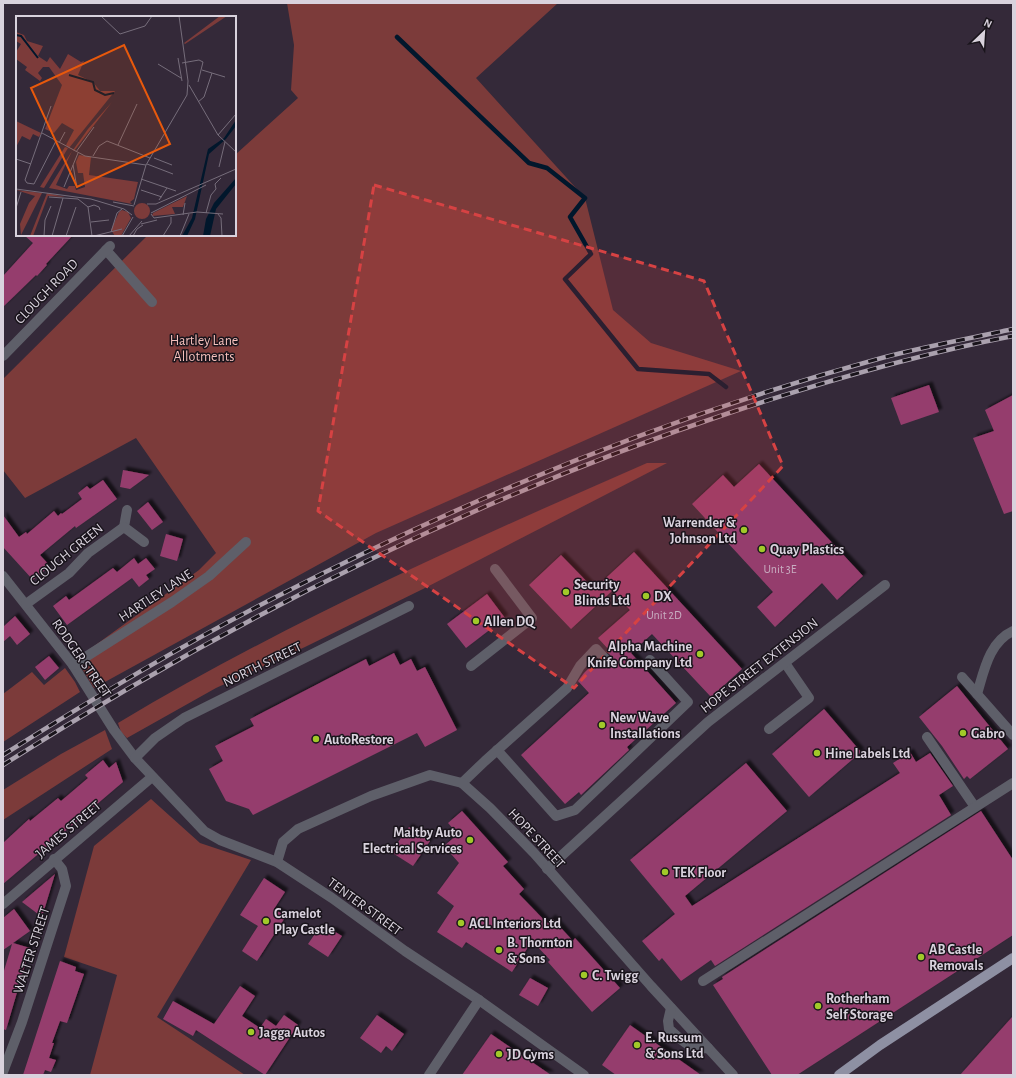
<svg xmlns="http://www.w3.org/2000/svg" width="1016" height="1078" viewBox="0 0 1016 1078" font-family="'Alegreya Sans',sans-serif">
  <style>
    .green { fill: #7c3b3a }
    .lines { fill: none; stroke-linecap: round; stroke-linejoin: round }
    .stream { stroke: #01172c; stroke-width: 4.5 }
    .building { fill: #953e6d; filter: url(#shadow) }
    .minor { stroke: #5e5f69; stroke-width: 10 }
    .major { stroke: #8e90a3; stroke-width: 10 }
    .rail-casing { stroke: #aaa1ae; stroke-width: 4.5 }
    .rail { stroke: #19141b; stroke-width: 3; stroke-dasharray: 9; stroke-linecap: butt }
    .marked { fill: #d64243; fill-opacity: 0.2; stroke: #d64243; stroke-width: 3; stroke-dasharray: 8 5; stroke-linejoin: round }
    .poi-dot { fill: #a1c929; stroke: #19141b; stroke-width: 1.5 }
    .labels { text-anchor: middle; stroke-width: 3; stroke-linejoin: round; paint-order: stroke }
    .number-label { font-size: 12px; fill: #c8adc1 }
    .street-label { font-size: 14px; fill: #d9d2dd; stroke: #19141b }
    .park-label { font-size: 14px; fill: #f6c0bc; stroke: #19141b }
    .poi-label { font-size: 14px; font-weight: bold; fill: #d9d2dd; stroke: #19141b; text-anchor: start }
    .inset-river { fill: none; stroke: #01172c; stroke-width: 2 }
    .inset-road { fill: none; stroke: #766d7b; stroke-width: 1 }
    .view { fill: #e8590c; fill-opacity: 0.15; stroke: #e8590c; stroke-width: 2 }
    .inset-edge { fill: none; stroke: #d9d2dd; stroke-width: 2 }
  </style>
  <defs>
    <filter id="shadow"><feDropShadow dx="3.5" dy="-3.5" stdDeviation="1" flood-color="#0009"/></filter>
  </defs>
  <rect width="100%" height="100%" fill="#342939"/>
  <g class="green">
    <path d="M287,3H558L476,78L585,198L613,310L651,343L741,371L376,533L94,688L79,664V657L199,570L216,553L136,438L25,498L3,470V379L148,235H235V155L298,98L291,90L294,45Z"/>
    <path d="M647,463H667L423,589L305,647L216,688L127,738L121,732L118,723C287,622 466,542 647,463Z"/>
    <path d="M65,668L75,682L80,692L3,742V694L32,672L44,685Z"/>
    <path d="M105,730L112,749L3,820V790L61,754Z"/>
    <path d="M151,799L200,843L251,860L157,1017L245,1075H90L117,975L64,957L94,846Z"/>
  </g>
  <g class="lines">
    <path class="stream" d="M397,37L529,163L547,168L585,198L570,217L591,254L565,279L638,369L709,374L726,387"/>
  </g>
  <g class="building">
    <path d="M24,235H73L46,264L47,265L37,276L36,275L3,307V276L33,243Z"/>
    <path d="M929,385L939,412L901,425L891,398Z"/>
    <path d="M1013,395V511L1004,514L973,438L994,431L985,410Z"/>
    <path d="M759,464L863,576L837,600L822,583L775,627L757,607L773,592L692,504L723,475L734,487Z"/>
    <path d="M123,470L149,475L130,489L120,487Z"/>
    <path d="M103,480L117,499L76,528L75,526L40,555L50,566L33,580L3,547V515L19,537L26,532L27,534L54,511L58,516L61,513L62,514L82,499L78,493L87,486L90,489Z"/>
    <path d="M148,502L163,522L152,530L137,511Z"/>
    <path d="M166,534L183,539L177,561L160,556Z"/>
    <path d="M634,552L742,669L711,697L652,634L631,653L676,703L627,747L629,750L581,795L579,792L565,804L521,755L589,693L578,681L584,673L597,660L606,668L613,666L614,660L607,651L609,650L598,638L630,610L612,591L571,629L529,585L561,555L594,589Z"/>
    <path d="M134,558L138,564L146,558L155,569L146,575L149,579L139,587L132,578L67,625L53,606L66,596L69,600L113,568L117,572Z"/>
    <path d="M487,594L505,618L466,648L447,624Z"/>
    <path d="M15,616L30,634L17,645L10,636L3,642V627Z"/>
    <path d="M394,653L400,665L411,659L417,671L425,667L457,730L425,747L417,733L253,815L249,809L226,801L209,769L223,761L215,746L254,726L250,719L366,659L369,666Z"/>
    <path d="M49,656L59,668L45,680L35,667Z"/>
    <path d="M957,686L1008,749L970,779L967,776L964,779L942,746L919,717Z"/>
    <path d="M824,709L861,752L809,797L772,754Z"/>
    <path d="M910,752L916,762L930,753L953,786L939,795L951,815L715,966L711,960L681,981L662,958L659,961L642,941L675,914L630,860L746,763L787,811L685,896L692,906L900,773L893,763Z"/>
    <path d="M103,760L109,768L116,762L123,782L3,884V843L29,819L30,821L58,798L61,801L88,778L85,775Z"/>
    <path d="M462,811L508,862L503,866L524,889L519,894L547,923L552,918L573,941L575,938L620,988L592,1012L548,962L550,960L532,941L512,972L466,942L462,948L437,932L454,906L437,893L459,863L444,846L458,834L448,823Z"/>
    <path d="M981,811L1013,860V935L797,1075H772L713,985L723,979L722,977Z"/>
    <path d="M409,827L430,841L413,866L391,852Z"/>
    <path d="M55,874L42,917L22,902Z"/>
    <path d="M264,878L285,892L274,909L286,916L257,961L242,951L258,926L240,915Z"/>
    <path d="M14,909L30,931L13,943L30,948L6,1030L3,1029V974L12,944L3,950V918Z"/>
    <path d="M319,928L329,934L332,930L342,936L328,957L308,944Z"/>
    <path d="M60,961L76,967L75,971L84,974L67,1023L60,1021L52,1043H54L49,1058L56,1060L51,1072L45,1070L43,1075H23Z"/>
    <path d="M530,978L548,988L538,1006L519,995Z"/>
    <path d="M240,986L255,996L242,1016L260,1028L266,1019L276,1026L284,1015L298,1025L265,1075L196,1030L193,1036L163,1019L173,1001L214,1024Z"/>
    <path d="M377,1015L404,1034L392,1051L386,1046L381,1053L360,1038Z"/>
    <path d="M1013,1016V1075H960Z"/>
    <path d="M630,1025L701,1075H616L602,1065Z"/>
    <path d="M491,1034L551,1075H462Z"/>
  </g>
  <g class="lines">
    <g class="minor">
      <path d="M106,250L152,302"/>
      <path d="M3,356L110,246"/>
      <path d="M127,510L124,527L144,542"/>
      <path d="M3,576L73,665L114,730L135,758L204,831L220,840L277,862L332,898L405,951L479,1000L584,1075"/>
      <path d="M26,604L69,573L88,553L124,527"/>
      <path d="M73,665L172,602L209,576L246,542"/>
      <path d="M471,666L532,618L495,569"/>
      <path d="M962,677L1013,735"/>
      <path d="M977,694C984,671 989,642 1013,631"/>
      <path d="M769,729L809,698L785,663"/>
      <path d="M927,737L975,807"/>
      <path d="M497,750L556,816L575,810L688,702L650,660"/>
      <path d="M135,758L155,738L184,718L409,606"/>
      <path d="M462,783L485,761L567,688L580,666L596,649L608,662"/>
      <path d="M277,862L283,842L298,829L371,796L430,775L462,783L490,808L534,853L651,986L733,1075"/>
      <path d="M547,869L708,722L885,585"/>
      <path d="M3,904L152,777"/>
      <path d="M703,981L1013,783"/>
      <path d="M671,1008L668,1021L669,1029C683,1041 689,1050 708,1048"/>
      <path d="M3,1072L22,1022L66,886L62,869L54,859"/>
      <path d="M429,1075L479,1000"/>
    </g>
    <path class="major" d="M839,1075L880,1045L1013,958"/>
    <defs>
      <g id="rail">
        <path d="M3,755C92,699 183,644 276,597C468,498 669,416 878,359C922,347 968,339 1013,329"/>
        <path d="M3,765C234,618 475,497 735,411C826,381 919,354 1013,336"/>
      </g>
    </defs>
    <use href="#rail" class="rail-casing"/>
    <use href="#rail" class="rail"/>
  </g>
  <path class="marked" d="M374,185L704,281L783,466L574,688L318,511Z"/>
  <g class="poi-dot">
    <circle cx="744" cy="530" r="4"/>
    <circle cx="762" cy="549" r="4"/>
    <circle cx="566" cy="592" r="4"/>
    <circle cx="646" cy="596" r="4"/>
    <circle cx="476" cy="621" r="4"/>
    <circle cx="700" cy="654" r="4"/>
    <circle cx="602" cy="725" r="4"/>
    <circle cx="963" cy="733" r="4"/>
    <circle cx="316" cy="739" r="4"/>
    <circle cx="817" cy="753" r="4"/>
    <circle cx="470" cy="840" r="4"/>
    <circle cx="665" cy="872" r="4"/>
    <circle cx="266" cy="921" r="4"/>
    <circle cx="461" cy="923" r="4"/>
    <circle cx="499" cy="950" r="4"/>
    <circle cx="921" cy="957" r="4"/>
    <circle cx="584" cy="975" r="4"/>
    <circle cx="818" cy="1006" r="4"/>
    <circle cx="251" cy="1032" r="4"/>
    <circle cx="637" cy="1045" r="4"/>
    <circle cx="499" cy="1054" r="4"/>
  </g>
  <g class="labels">
    <g class="number-label">
      <text x="780" y="573">Unit 3E</text>
      <text x="664" y="619">Unit 2D</text>
    </g>
    <g class="street-label">
      <text transform="translate(46 291) rotate(-46)" y="5">CLOUGH ROAD</text>
      <text transform="translate(66 554) rotate(-39)" y="5">CLOUGH GREEN</text>
      <text transform="translate(155 595) rotate(-33)" y="5">HARTLEY LANE</text>
      <text transform="translate(82 658) rotate(55)" y="5">RODGER STREET</text>
      <text transform="translate(262 664) rotate(-26)" y="5">NORTH STREET</text>
      <text transform="translate(759 665) rotate(-38)" y="5">HOPE STREET EXTENSION</text>
      <text transform="translate(68 829) rotate(-40)" y="5">JAMES STREET</text>
      <text transform="translate(537 838) rotate(47)" y="5">HOPE STREET</text>
      <text transform="translate(365 906) rotate(36)" y="5">TENTER STREET</text>
      <text transform="translate(31 950) rotate(-72)" y="5">WALTER STREET</text>
    </g>
    <g class="park-label">
      <text x="204" y="345">Hartley Lane<tspan x="204" dy="16">Allotments</tspan></text>
    </g>
    <g class="poi-label">
      <text x="736" y="527" text-anchor="end">Warrender &amp;<tspan x="736" dy="16">Johnson Ltd</tspan></text>
      <text x="770" y="554">Quay Plastics</text>
      <text x="574" y="589">Security<tspan x="574" dy="16">Blinds Ltd</tspan></text>
      <text x="654" y="601">DX</text>
      <text x="484" y="626">Allen DQ</text>
      <text x="692" y="651" text-anchor="end">Alpha Machine<tspan x="692" dy="16">Knife Company Ltd</tspan></text>
      <text x="610" y="722">New Wave<tspan x="610" dy="16">Installations</tspan></text>
      <text x="971" y="738">Gabro</text>
      <text x="324" y="744">AutoRestore</text>
      <text x="825" y="758">Hine Labels Ltd</text>
      <text x="462" y="837" text-anchor="end">Maltby Auto<tspan x="462" dy="16">Electrical Services</tspan></text>
      <text x="673" y="877">TEK Floor</text>
      <text x="274" y="918">Camelot<tspan x="274" dy="16">Play Castle</tspan></text>
      <text x="469" y="928">ACL Interiors Ltd</text>
      <text x="507" y="947">B. Thornton<tspan x="507" dy="16">&amp; Sons</tspan></text>
      <text x="929" y="954">AB Castle<tspan x="929" dy="16">Removals</tspan></text>
      <text x="592" y="980">C. Twigg</text>
      <text x="826" y="1003">Rotherham<tspan x="826" dy="16">Self Storage</tspan></text>
      <text x="259" y="1037">Jagga Autos</text>
      <text x="645" y="1042">E. Russum<tspan x="645" dy="16">&amp; Sons Ltd</tspan></text>
      <text x="507" y="1059">JD Gyms</text>
    </g>
  </g>
  <g transform="translate(16 16)">
    <rect width="220" height="220" fill="#342939"/>
    <path d="M204,0H211L169,28L168,27ZM0,16L8,19L11,25L27,30L22,40L31,46L34,41L44,53L52,38L65,46L68,45L62,59L77,66L84,75H99L53,132L50,129L58,114L46,107L38,117L29,113L46,69L33,51H27L22,57L26,62L24,65L9,54L11,51L0,43V36L5,28L0,25ZM96,86L58,135L57,134L72,113ZM0,105L25,117L23,121L17,118L14,124L6,120L0,131ZM49,131L52,132L28,172L24,171ZM56,135L40,169L51,173L53,170H59L60,174L69,171L67,157H62L60,146L63,139L75,141L73,159L122,166L118,183L114,186L116,188L33,172ZM0,174L26,177L5,219L4,208L13,187L19,180ZM31,177L49,181L32,180L17,220H14ZM171,180L167,191H156L159,198L136,200L137,197ZM118 195a8 8 0 1 1 16 0a8 8 0 1 1-16 0ZM106,194L112,196L115,202L105,220H99L95,214L103,196Z" fill="#7c3b3a"/>
    <path d="M220,104V110L210,123L193,138L179,203L171,220H166L176,202L192,133L208,122ZM220,162V168L200,193L194,220H187L190,203L198,187Z" fill="#01172c"/>
    <path class="inset-river" d="M0,19L5,20L22,42M53,59L77,66L79,74L89,79L98,77"/>
    <path class="inset-road" d="M85,0L104,18L129,10L136,0M162,42L166,65M166,47L183,44L187,46L182,66M142,48L165,62M186,54L209,61M173,69L202,119L220,136M182,86L188,81L196,57M35,90L9,164L11,167L18,168L40,125M26,117L69,140L130,149M202,119L220,98M43,127L49,116M102,129L121,88M60,136L78,111M77,140L83,130L91,125L134,142M138,142L156,149M0,143L15,148M131,148L157,158M57,149L61,172M203,151L209,126M125,163L160,175M48,171L62,137M0,173L75,183L108,193L116,199M125,174L146,181M33,181L62,183L72,191M143,184L151,172M97,186L118,190M131,188H140L220,153M118,189L130,149L171,79L172,65L163,0M72,191L76,220M72,191L78,189L83,191L84,194M0,192L5,176M135,197L190,169M190,197L195,179L200,173L199,168L205,162M135,198L138,202L181,196L207,198M202,198L205,202L206,220M167,199L169,187M75,206L93,204M125,208L141,204M95,216L101,197L106,193M28,220L29,204L35,190M36,220L47,182M50,220L60,191M78,220L106,213M106,220L117,201M113,220L126,205M117,220L121,213L127,209M147,220L155,207V201M164,220L173,198"/>
    <path class="view" d="M108,29L154,128L61,171L15,72Z"/>
    <rect width="220" height="220" class="inset-edge"/>
  </g>
  <rect width="1016" height="1078" fill="none" stroke="#d9d2dd" stroke-width="8"/>
  <g transform="translate(984 32) rotate(25)" stroke="#19141b" stroke-width="3" paint-order="stroke">
  <path d="M0-3L7 15L0 10L-7 15Z" fill="#d9d2dd"/>
  <text y="-6" font-size="11" font-weight="bold" text-anchor="middle" fill="#d9d2dd">N</text>
  </g>
</svg>
